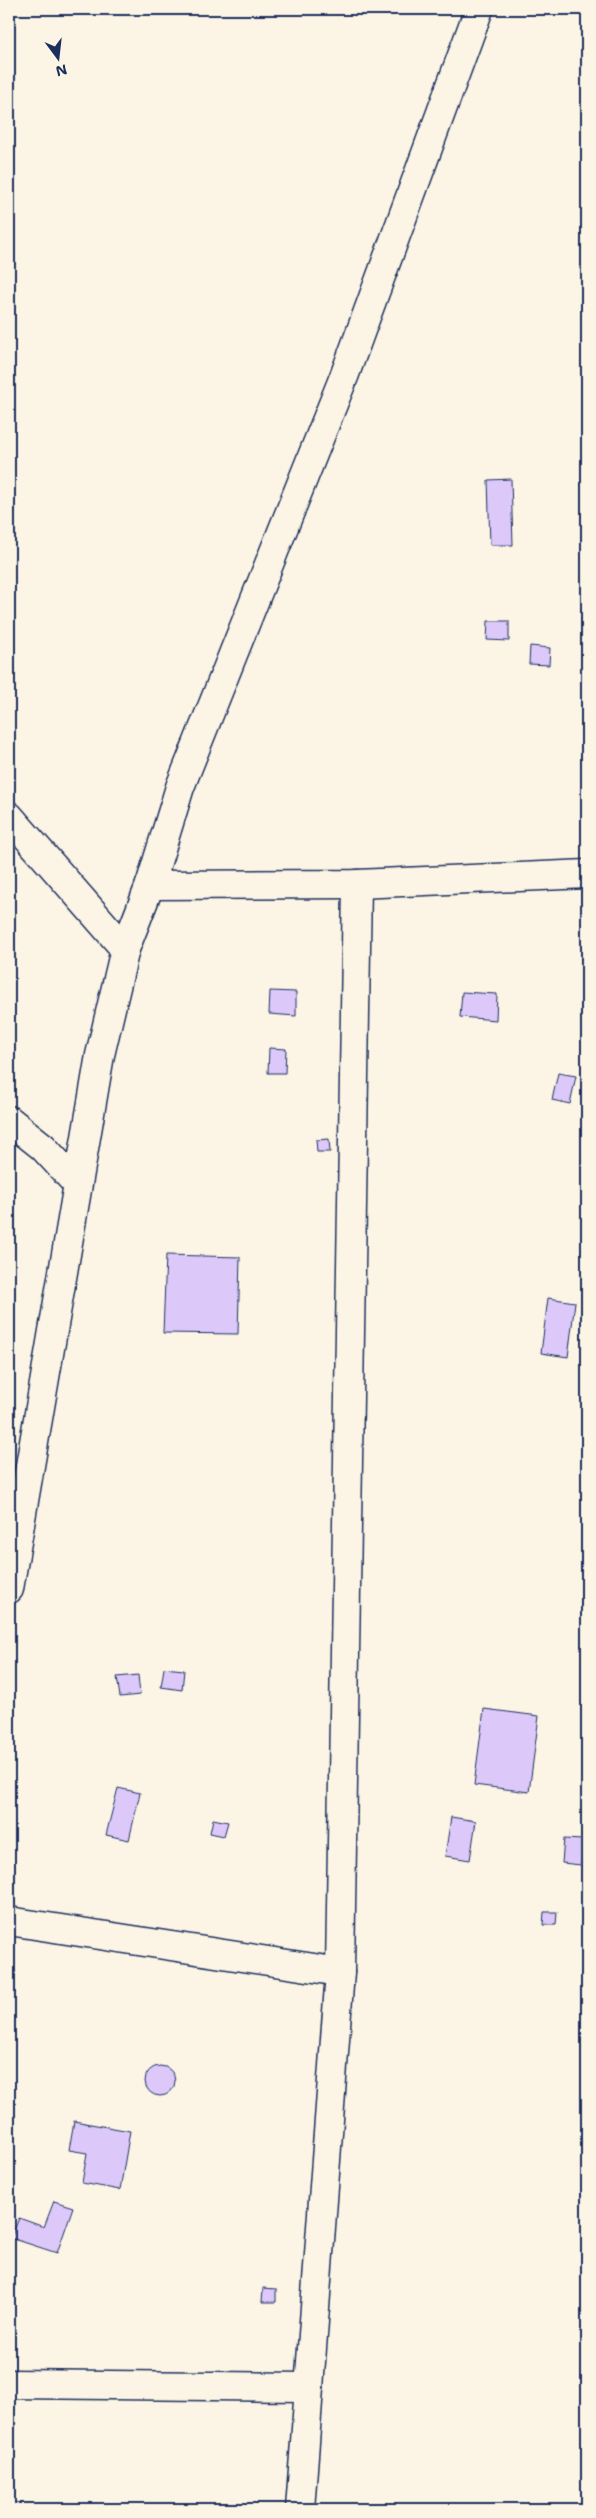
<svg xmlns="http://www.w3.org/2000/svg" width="596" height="2518" viewBox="0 0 596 2518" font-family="'Shantell Sans',sans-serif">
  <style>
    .building { fill: #dcc9fa; stroke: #1b2f5e }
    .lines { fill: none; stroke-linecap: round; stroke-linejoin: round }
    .minor-casing { stroke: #1b2f5e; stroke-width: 31 }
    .minor { stroke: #fcf5e5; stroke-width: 28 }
  </style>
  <rect width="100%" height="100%" fill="#fcf5e5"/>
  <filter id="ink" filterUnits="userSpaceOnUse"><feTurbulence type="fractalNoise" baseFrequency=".02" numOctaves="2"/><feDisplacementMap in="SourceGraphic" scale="10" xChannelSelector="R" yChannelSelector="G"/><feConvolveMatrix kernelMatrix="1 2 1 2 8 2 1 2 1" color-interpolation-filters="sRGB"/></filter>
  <g filter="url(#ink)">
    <g class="building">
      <path d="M511,479L513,545H490L488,480Z"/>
      <path d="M488,621H509V641L487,640Z"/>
      <path d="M530,646L550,648L549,665L529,664Z"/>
      <path d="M270,991L296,992V1016L269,1014Z"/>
      <path d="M462,992L497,994L496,1020L460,1017Z"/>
      <path d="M269,1048L286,1049L285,1073H268Z"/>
      <path d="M558,1073L576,1076L570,1104L552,1100Z"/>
      <path d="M329,1139L330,1152H317L316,1140Z"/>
      <path d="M166,1255L240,1257L238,1334L163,1333Z"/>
      <path d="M548,1298L575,1302L568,1357L541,1353Z"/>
      <path d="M164,1668L184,1670L182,1690L161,1687Z"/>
      <path d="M138,1675L140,1695L120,1697L117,1677Z"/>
      <path d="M484,1709L539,1716L529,1792L474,1785Z"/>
      <path d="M118,1788L140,1793L129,1840L106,1835Z"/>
      <path d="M451,1817L476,1821L470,1860L445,1856Z"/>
      <path d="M213,1819L228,1822L224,1836L210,1833Z"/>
      <path d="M564,1839L583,1840L581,1865L562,1863Z"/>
      <path d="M544,1912H557L556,1925H543Z"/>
      <circle cx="160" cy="2081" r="15"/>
      <path d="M74,2121L130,2131L120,2190L82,2183L87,2153L69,2150Z"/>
      <path d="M54,2201L73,2207L57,2253L11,2238L19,2218L44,2227Z"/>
      <path d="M263,2288L276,2289V2302H262Z"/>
    </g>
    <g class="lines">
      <defs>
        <g id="minor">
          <path d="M9,816L125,949"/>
          <path d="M150,885L357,884L587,874"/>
          <path d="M9,1120L43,1147L77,1184"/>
          <path d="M9,1589L100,1055L125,949L150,885L180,787L345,374L479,9"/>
          <path d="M9,1921L340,1972"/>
          <path d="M9,2384L309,2387"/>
          <path d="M300,2509L340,1972L357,884"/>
        </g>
      </defs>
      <use href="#minor" class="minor-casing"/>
      <use href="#minor" class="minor"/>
    </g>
  </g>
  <rect width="596" height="2518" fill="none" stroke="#fcf5e5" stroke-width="30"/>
  <rect x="15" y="15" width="566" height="2488" fill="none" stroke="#1b2f5e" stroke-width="2" filter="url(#ink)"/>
  <g transform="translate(58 58) rotate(165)" stroke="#fcf5e5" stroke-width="4" paint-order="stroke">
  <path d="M0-4L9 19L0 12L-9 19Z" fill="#1b2f5e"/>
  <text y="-8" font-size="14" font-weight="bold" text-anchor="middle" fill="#1b2f5e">N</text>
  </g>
</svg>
